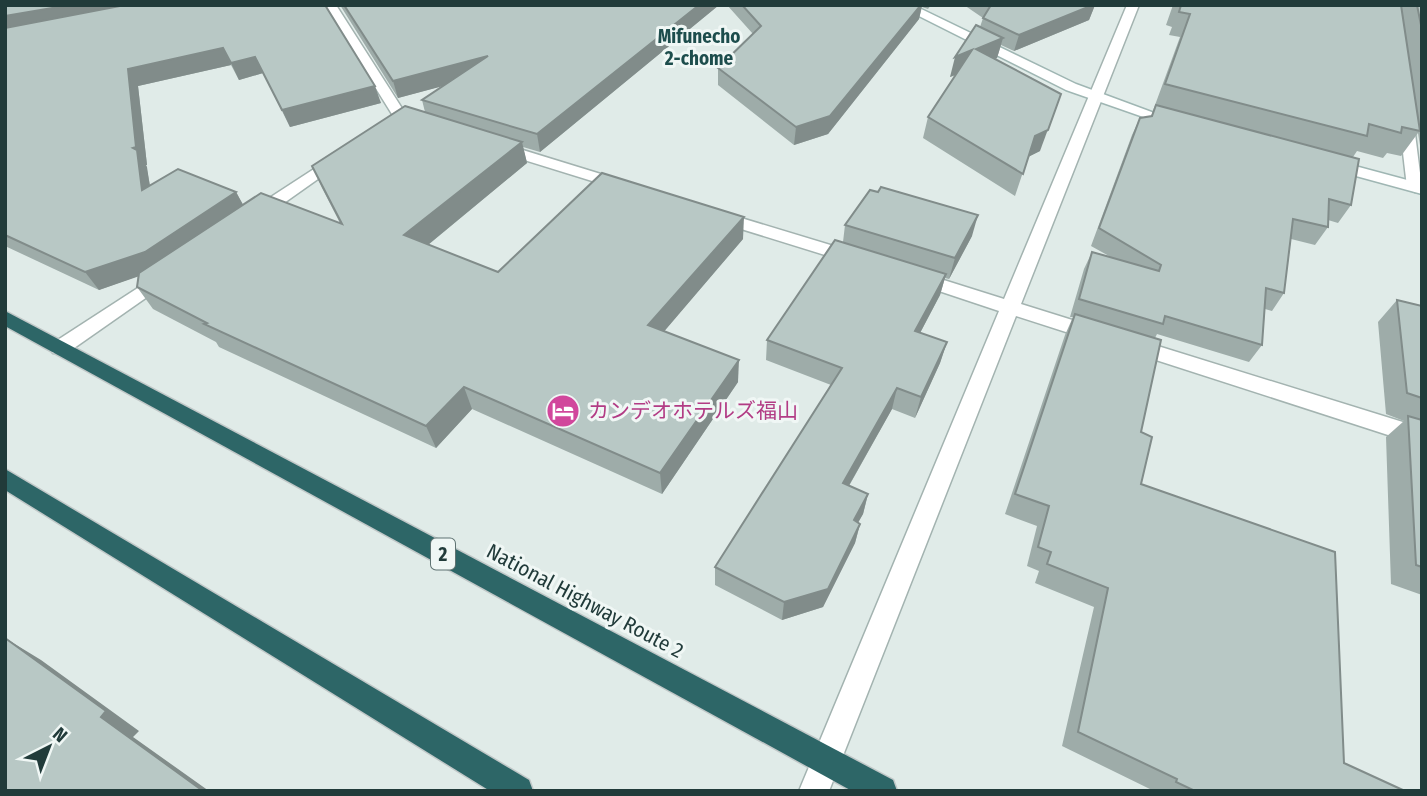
<svg xmlns="http://www.w3.org/2000/svg" width="1427" height="796" viewBox="0 0 1427 796" font-family="'Fira Sans Condensed','Noto Sans JP',sans-serif">
  <style>
    .lines { fill: none; stroke-linecap: round; stroke-linejoin: round }
    .street-casing { stroke: #a3b3b0; stroke-width: 3 }
    .secondary-casing { stroke: #9fb6b3; stroke-width: 3 }
    .highway-casing { stroke: #c1c8c8; stroke-width: 3 }
    .street { fill: #fff; fill-rule: evenodd }
    .secondary { fill: #fff; fill-rule: evenodd }
    .highway { fill: #2d6667; fill-rule: evenodd }
    .wall { fill: #9eaca9 }
    .shaded-wall { fill: #818c8a }
    .building { fill: #b8c8c5; stroke: #818c8a; stroke-width: 2 }
    .labels { text-anchor: middle; stroke-width: 6; stroke-linejoin: round; paint-order: stroke }
    .far-neighbourhood-label { font-size: 19px; font-weight: bold; fill: #1d4d4c; stroke: #f0f7f5 }
    .shield { fill: #f0f7f5; stroke: #5f7372; stroke-width: 2 }
    .shield-label { font-size: 19px; font-weight: bold; fill: #213b3a }
    .hotel-label { font-size: 21px; fill: #b23c85; stroke: #f0f7f5; text-anchor: start }
    .street-label { font-size: 21px; fill: #213b3a; stroke: #f0f7f5 }
  </style>
  <rect width="100%" height="100%" fill="#e0ebe8"/>
  <g class="lines">
    <defs>
      <g id="street">
        <path d="M324,5H336L405,113L425,119V125L395,119Z"/>
        <path d="M1127,5H1139L1021,304L1101,329L1104,334L1094,341L1016,316L829,791H799L999,311L909,281L906,277L915,271L1004,299Z"/>
        <path d="M1406,114L1413,118L1422,189L1415,192L1407,187L1399,118Z"/>
        <path d="M497,142L630,183L632,186L624,191L618,189L492,150V144Z"/>
        <path d="M337,154L345,159L342,162L260,220H248L246,216L248,212Z"/>
        <path d="M718,211L860,254L863,258L854,264L712,220L710,216L712,212Z"/>
        <path d="M164,271L170,273L173,277L170,281L67,353H53L50,348L53,343Z"/>
        <path d="M1132,338L1422,428V446L1125,350L1122,345Z"/>
      </g>
      <g id="secondary">
        <path d="M897,5H913L1076,84L1184,124L1182,127H1172L1066,90Z"/>
        <path d="M1329,159L1422,184V194L1323,167L1321,164Z"/>
      </g>
      <g id="highway">
        <path d="M5,311L893,780L897,791H852L5,326Z"/>
        <path d="M5,469L529,780L533,791H490L5,490Z"/>
      </g>
    </defs>
    <use href="#street" class="street-casing"/>
    <use href="#secondary" class="secondary-casing"/>
    <use href="#highway" class="highway-casing"/>
    <use href="#street" class="street"/>
    <use href="#secondary" class="secondary"/>
    <use href="#highway" class="highway"/>
  </g>
  <g class="wall">
    <path d="M5,5H325L381,103L290,127L263,73L239,80L231,65L138,86L147,165H146L150,185L236,192L243,205L340,223L322,188L312,166L425,112L422,100L442,86L398,98L340,5H719L540,152L523,147L527,163L428,245L498,272L743,239L664,331L738,382L662,494L472,409L436,448L219,347L216,342L153,309L137,287L138,276L99,290L5,246Z"/>
    <path d="M727,5H931L928,9L922,7L919,19L828,134L794,145L718,85V68L753,34Z"/>
    <path d="M964,5H1095L1089,20L1014,51L1001,45L997,58L995,59L1040,151L1028,157L1015,196L923,138L928,117L956,75L950,77L980,27L983,18Z"/>
    <path d="M1173,5H1422V158L1418,133L1401,156L1387,153L1383,158L1357,151L1353,157L1351,205L1338,223L1328,220V227L1315,245L1291,239L1284,293L1272,311L1265,309L1262,345L1249,362L1157,334L1155,338L1141,432V484L1344,763L1405,791H1154L1062,746L1094,607L1035,583L1039,571L1027,566L1037,526L1005,514L1065,335L1073,317H1070L1084,269L1092,252L1109,256L1091,246L1132,135L1140,118L1151,116L1180,37L1169,35L1172,27L1166,25Z"/>
    <path d="M845,225L972,236L949,279L945,278L940,295L920,333L947,342L940,363L915,418L892,409L849,486L868,494L863,514L858,522L860,524L855,543L823,607L782,620L715,585V567L831,385L766,360L767,340L843,242Z"/>
    <path d="M1397,300L1422,306V595L1391,584L1386,437L1404,421L1386,414L1378,322Z"/>
  </g>
  <g class="shaded-wall">
    <path d="M70,5H170L5,34V16Z"/>
    <path d="M699,5H719L540,152L537,134Z"/>
    <path d="M921,5H922L919,19L828,134L794,145L796,127Z"/>
    <path d="M1093,5H1095L1089,20L1014,51L1019,35Z"/>
    <path d="M1003,38L997,58L971,69L976,49Z"/>
    <path d="M223,48L231,65L138,86L147,165H146L147,167L153,208L142,190L133,148L128,69Z"/>
    <path d="M972,50L967,70L950,77L955,57Z"/>
    <path d="M488,56L492,73L398,98L393,81Z"/>
    <path d="M255,57L263,73L239,80L231,63Z"/>
    <path d="M375,86L381,103L290,127L282,110Z"/>
    <path d="M1061,94L1040,151L1028,157L1035,136Z"/>
    <path d="M522,142L527,163L412,258L404,235Z"/>
    <path d="M236,192L246,210L157,270L99,290L85,272Z"/>
    <path d="M978,215L972,236L949,279L955,258Z"/>
    <path d="M744,217L743,239L650,348L648,325Z"/>
    <path d="M946,274L940,295L910,352L915,331Z"/>
    <path d="M947,342L940,363L915,418L921,397Z"/>
    <path d="M739,360L738,382L662,494L660,473Z"/>
    <path d="M464,387L472,409L436,448L426,426Z"/>
    <path d="M897,388L892,409L839,503L843,483Z"/>
    <path d="M868,494L863,514L849,539L854,520Z"/>
    <path d="M860,524L855,543L823,607L782,620L784,602Z"/>
    <path d="M5,638L41,660L139,731L133,737L209,791H203L101,717Z"/>
  </g>
  <g class="building">
    <path d="M5,5H70L5,16Z"/>
    <path d="M125,5H325L375,86L282,110L255,57L231,63L223,48L128,69L136,147L133,148L137,150L142,190L178,169L236,192L145,252L85,272L5,235V28Z"/>
    <path d="M344,5H699L537,134L422,100L488,56L393,81Z"/>
    <path d="M742,5H921L830,116L796,127L718,68L761,26Z"/>
    <path d="M991,5H1093L1019,35L983,18Z"/>
    <path d="M1181,5H1401L1420,131L1402,127L1401,133L1369,124L1367,136L1165,84L1190,14L1179,12Z"/>
    <path d="M1417,5H1422V30Z"/>
    <path d="M976,25L1003,38L976,49L1061,94L1048,130L1035,136L1023,174L928,117L972,50L955,57Z"/>
    <path d="M1156,105L1359,159L1351,205L1329,199L1328,227L1293,219L1284,293L1266,288L1262,345L1165,316L1163,324L1079,299L1092,252L1159,271L1161,265L1099,228L1140,118L1152,116Z"/>
    <path d="M405,106L522,142L404,235L498,272L602,173L744,217L648,325L739,360L660,473L464,387L426,426L204,324L207,323L137,287L139,273L261,193L342,224L312,166Z"/>
    <path d="M881,187L978,215L955,258L845,225L870,190L878,192Z"/>
    <path d="M835,240L946,274L915,331L947,342L921,397L897,388L843,483L868,494L854,520L860,524L828,589L784,602L715,567L842,368L767,340Z"/>
    <path d="M1397,300L1422,306V398L1407,393Z"/>
    <path d="M1075,314L1161,340L1141,432L1152,437L1141,484L1335,552L1344,763L1405,791H1195L1176,782L1177,779L1078,732L1108,588L1047,564L1051,552L1038,547L1049,506L1015,494Z"/>
    <path d="M1408,416L1422,420V567L1416,565Z"/>
    <path d="M5,638L106,711L101,717L203,791H5Z"/>
  </g>
  <defs>
    <symbol id="hotel-disc" viewBox="-11 -11 22 22"><circle r="9.5" fill="#d1479c" stroke="#f0f7f5"/><path d="M-6-4.5h1.5V1H6V5H4.5V3h-9V5H-6ZM-4 0a1.8 1.8 0 1 1 3.6 0ZM.5 0V-2.5h3Q6-2.5 6 0Z" fill="#fff"/></symbol>
  </defs>
  <g fill-rule="evenodd">
    <use href="#hotel-disc" x="544" y="392" width="38" height="38"/>
  </g>
  <g class="labels">
    <g class="far-neighbourhood-label">
      <text x="699" y="43">Mifunecho<tspan x="699" dy="22">2-chome</tspan></text>
    </g>
    <rect class="shield" x="431" y="538.5" width="24" height="31" rx="5"/>
    <g class="shield-label">
      <text x="443" y="561">2</text>
    </g>
    <g class="hotel-label">
      <text x="588" y="418">カンデオホテルズ福山</text>
    </g>
    <g class="street-label">
      <text transform="translate(585 601) rotate(28)" y="7">National Highway Route 2</text>
    </g>
  </g>
  <rect width="1427" height="796" fill="none" stroke="#213b3a" stroke-width="14"/>
  <g transform="translate(49 747) rotate(42)" stroke="#f0f7f5" stroke-width="5" paint-order="stroke">
  <path d="M0-5L12 26L0 18L-12 26Z" fill="#213b3a"/>
  <text y="-10" font-size="19" font-weight="bold" text-anchor="middle" fill="#213b3a">N</text>
  </g>
</svg>
